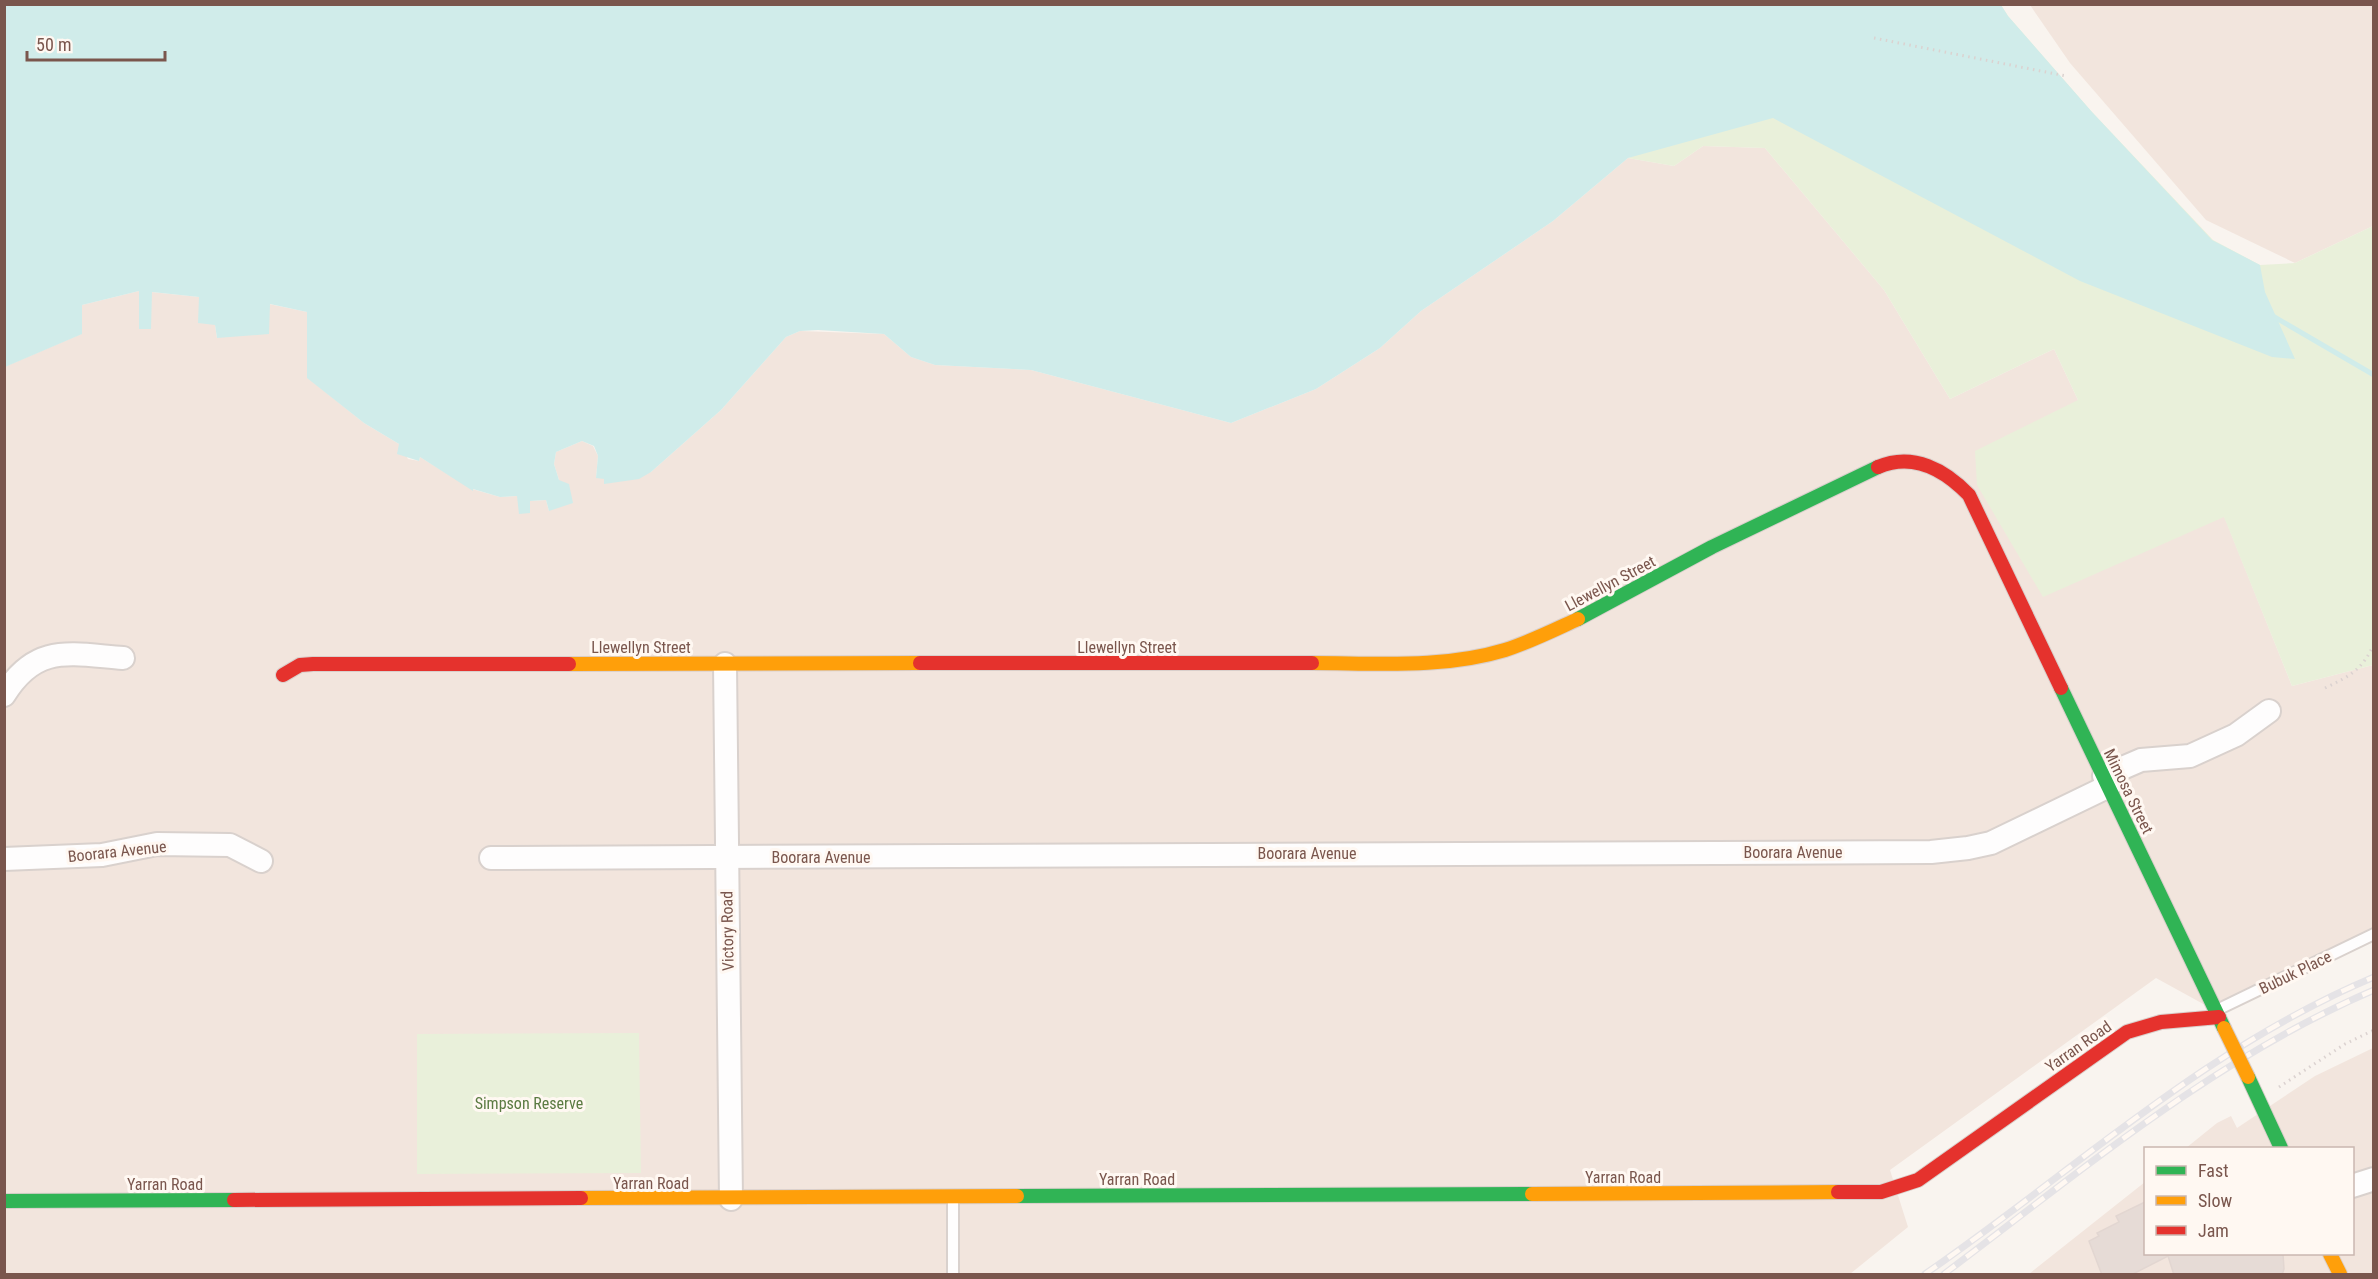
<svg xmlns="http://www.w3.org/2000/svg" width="2378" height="1279" viewBox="0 0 2378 1279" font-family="'Roboto Condensed',sans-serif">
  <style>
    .residential { fill: #f2e5dd }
    .green { fill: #e9f0da }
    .water { fill: #d0ecea }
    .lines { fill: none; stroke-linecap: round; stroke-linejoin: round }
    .stream { stroke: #d0ecea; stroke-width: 5 }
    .building { fill: #e6dbd6; stroke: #e2d6d1; stroke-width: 1.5 }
    .lane-casing { stroke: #d9d1cd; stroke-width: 14 }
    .street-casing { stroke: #d9d1cd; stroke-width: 26 }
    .fast-casing { stroke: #d9cfcb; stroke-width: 16 }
    .slow-casing { stroke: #d9cfcb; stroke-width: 16 }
    .jam-casing { stroke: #d9cfcb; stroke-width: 16 }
    .path { stroke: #dbd2d0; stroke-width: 3; stroke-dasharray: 1.5 4.5; stroke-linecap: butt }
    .lane { stroke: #fefdfd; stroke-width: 10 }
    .street { stroke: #fefdfd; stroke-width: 22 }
    .fast { stroke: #30b455; stroke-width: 14 }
    .slow { stroke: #ff9f0a; stroke-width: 14 }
    .jam { stroke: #e5322d; stroke-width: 14 }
    .rail-casing { stroke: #e5e3e6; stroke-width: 7 }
    .rail { stroke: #fff8f2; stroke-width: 4.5; stroke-dasharray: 14; stroke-linecap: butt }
    .slow-bridge-casing { stroke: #d9cfcb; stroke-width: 16; stroke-linecap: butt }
    .slow-bridge { stroke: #ff9f0a; stroke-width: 14 }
    .labels { text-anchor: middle; stroke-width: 6; stroke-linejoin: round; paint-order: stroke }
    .street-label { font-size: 16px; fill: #7a564d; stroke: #fff8f2 }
    .park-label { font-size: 16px; fill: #5a7a41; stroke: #fff8f2 }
  </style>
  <rect width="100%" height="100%" fill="#f9f4ef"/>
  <g class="residential">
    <path d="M2030,5H2373V226L2295,263L2206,220L2070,63Z"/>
    <path d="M1703,146L1765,148L1884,290L1950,399L2054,349L2078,400L2224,516L2292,686L2373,665V934L2216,1011L2156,978L1890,1170L1908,1227L1850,1274H5L4,367L81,334L82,305L139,291V329L151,328V292L199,297L215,325L217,338L269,304L307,312L308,378L364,423L399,444L408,459L419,461L420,457L472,489L500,497L517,496L530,513V501L546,500L549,511L559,480L554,464L556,452L582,441L593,446L598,456L596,478L651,472L721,410L786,337L800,331L884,334L911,357L935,365L1031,370L1231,423L1316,389L1380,348L1421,311L1553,221L1628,158L1674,166Z"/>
    <path d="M2373,1048V1274H2029L2145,1182L2146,1254H2352V1148H2186L2217,1123L2231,1116L2237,1128L2315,1076Z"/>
  </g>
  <g class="green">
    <path d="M2001,5L2008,16L2092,112L2213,240L2260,265L2295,263L2373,226V665L2292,686L2224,517L2043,597L1977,485L1975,451L2078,400L2054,349L1950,399L1884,290L1765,148L1703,146L1674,166L1628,158Z"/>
    <path d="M639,1033L641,1173L417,1174V1034Z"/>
  </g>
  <path class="water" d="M5,4L2001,5L2008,16L2092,112L2212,240L2260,265L2265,292L2295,359L2272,357L2080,281L1773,118L1628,158L1553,221L1421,311L1380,348L1316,389L1231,423L1031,370L935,365L911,357L884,334L818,330L800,331L786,337L721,410L651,472L639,479L604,484V479L596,478L598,456L594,446L582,441L556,452L554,464L559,480L569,484L573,503L549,511L546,500L530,501V513L519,514L517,496L500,497L473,489V491L420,457L419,461L397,454L399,444L364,423L307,378V312L270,304L269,334L217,338L215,325L198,323L199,297L152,292L151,329H139V291L82,305V334L5,367Z"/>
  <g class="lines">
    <path class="stream" d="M2271,315L2374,375"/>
  </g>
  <path class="building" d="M2145,1202V1254H2283L2284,1269L2282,1275H2174L2168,1256L2131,1275H2102L2089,1241L2099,1236L2097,1233L2119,1222L2116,1216Z"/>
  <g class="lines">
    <defs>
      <g id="lane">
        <path d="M2219,1009L2374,934"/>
        <path d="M953,1274V1200"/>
      </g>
      <g id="street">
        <path d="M725,664L731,1199"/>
        <path d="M4,695C36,643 70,654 123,658"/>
        <path d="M2104,776L2141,760L2190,756L2236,735L2269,711"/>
        <path d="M491,858L1931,852L1968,848L1991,843L2109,786"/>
        <path d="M4,859L102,855L157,844L230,845L261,861"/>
        <path d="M2352,1186L2374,1179"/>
      </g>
      <g id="fast">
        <path d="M1578,619L1712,547L1878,467"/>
        <path d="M2061,688L2224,1028"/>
        <path d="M2248,1077L2281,1148"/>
        <path d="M1017,1196L1532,1194"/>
        <path d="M4,1201L234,1200"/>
      </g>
      <g id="slow">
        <path d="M1312,663C1375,663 1443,669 1505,650C1530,642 1554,630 1578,619"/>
        <path d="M569,664L920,663"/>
        <path d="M1532,1194L1838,1192"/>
        <path d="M581,1198L1017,1196"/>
        <path d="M2330,1254L2340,1274"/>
      </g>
      <g id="jam">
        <path d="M1878,467C1913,452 1945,470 1969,495L2061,688"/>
        <path d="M920,663H1312"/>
        <path d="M283,675L300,665L313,664H569"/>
        <path d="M1838,1192H1881L1918,1180L2127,1032L2161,1022L2219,1017"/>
        <path d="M234,1200L581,1198"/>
      </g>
    </defs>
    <use href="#lane" class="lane-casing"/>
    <use href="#street" class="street-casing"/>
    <use href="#fast" class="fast-casing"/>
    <use href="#slow" class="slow-casing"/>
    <use href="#jam" class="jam-casing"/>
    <g class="path">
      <path d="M1874,38L2066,76"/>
      <path d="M2325,688C2350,676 2362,670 2374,644"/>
      <path d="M2279,1087L2345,1044L2374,1030"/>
    </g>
    <use href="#lane" class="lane"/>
    <use href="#street" class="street"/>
    <use href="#fast" class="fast"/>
    <use href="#slow" class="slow"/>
    <use href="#jam" class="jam"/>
    <defs>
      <g id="rail">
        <path d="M1925,1274C2076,1170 2201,1050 2374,977"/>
        <path d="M1944,1274C2081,1171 2215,1058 2374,990"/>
      </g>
    </defs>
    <use href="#rail" class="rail-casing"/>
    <use href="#rail" class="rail"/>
    <defs>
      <path id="slow-bridge" d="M2224,1028L2248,1077"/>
    </defs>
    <use href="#slow-bridge" class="slow-bridge-casing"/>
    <use href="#slow-bridge" class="slow-bridge"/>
  </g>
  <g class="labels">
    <g class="street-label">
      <text transform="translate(1610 583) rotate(-28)" y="6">Llewellyn Street</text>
      <text x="641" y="653">Llewellyn Street</text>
      <text x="1127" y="653">Llewellyn Street</text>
      <text transform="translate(2129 791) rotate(64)" y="6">Mimosa Street</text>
      <text transform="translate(117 851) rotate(-6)" y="6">Boorara Avenue</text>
      <text x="1793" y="858">Boorara Avenue</text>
      <text x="1307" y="859">Boorara Avenue</text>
      <text x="821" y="863">Boorara Avenue</text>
      <text transform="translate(727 931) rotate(-91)" y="6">Victory Road</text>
      <text transform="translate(2295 972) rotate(-26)" y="6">Bubuk Place</text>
      <text transform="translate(2078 1046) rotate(-35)" y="6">Yarran Road</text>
      <text x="1623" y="1183">Yarran Road</text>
      <text x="1137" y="1185">Yarran Road</text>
      <text x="651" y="1189">Yarran Road</text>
      <text x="165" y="1190">Yarran Road</text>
    </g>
    <g class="park-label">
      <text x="529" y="1109">Simpson Reserve</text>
    </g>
  </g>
  <rect width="2378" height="1279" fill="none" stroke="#7a564d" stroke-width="12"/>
  <rect x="2144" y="1147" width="210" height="108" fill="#fff8f2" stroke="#cab7b0" stroke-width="1.5"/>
  <rect x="2156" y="1166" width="30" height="9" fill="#30b455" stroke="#cab7b0" stroke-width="1.5"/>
  <text x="2198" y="1177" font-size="18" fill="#7a564d">Fast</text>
  <rect x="2156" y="1196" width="30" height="9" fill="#ff9f0a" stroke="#cab7b0" stroke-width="1.5"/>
  <text x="2198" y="1207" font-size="18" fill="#7a564d">Slow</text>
  <rect x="2156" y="1226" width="30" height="9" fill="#e5322d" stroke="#cab7b0" stroke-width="1.5"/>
  <text x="2198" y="1237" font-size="18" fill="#7a564d">Jam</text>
  <path d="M27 51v9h138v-9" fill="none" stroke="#7a564d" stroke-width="3"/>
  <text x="36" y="51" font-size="18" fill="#7a564d" stroke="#fff8f2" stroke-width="4.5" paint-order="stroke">50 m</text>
</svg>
